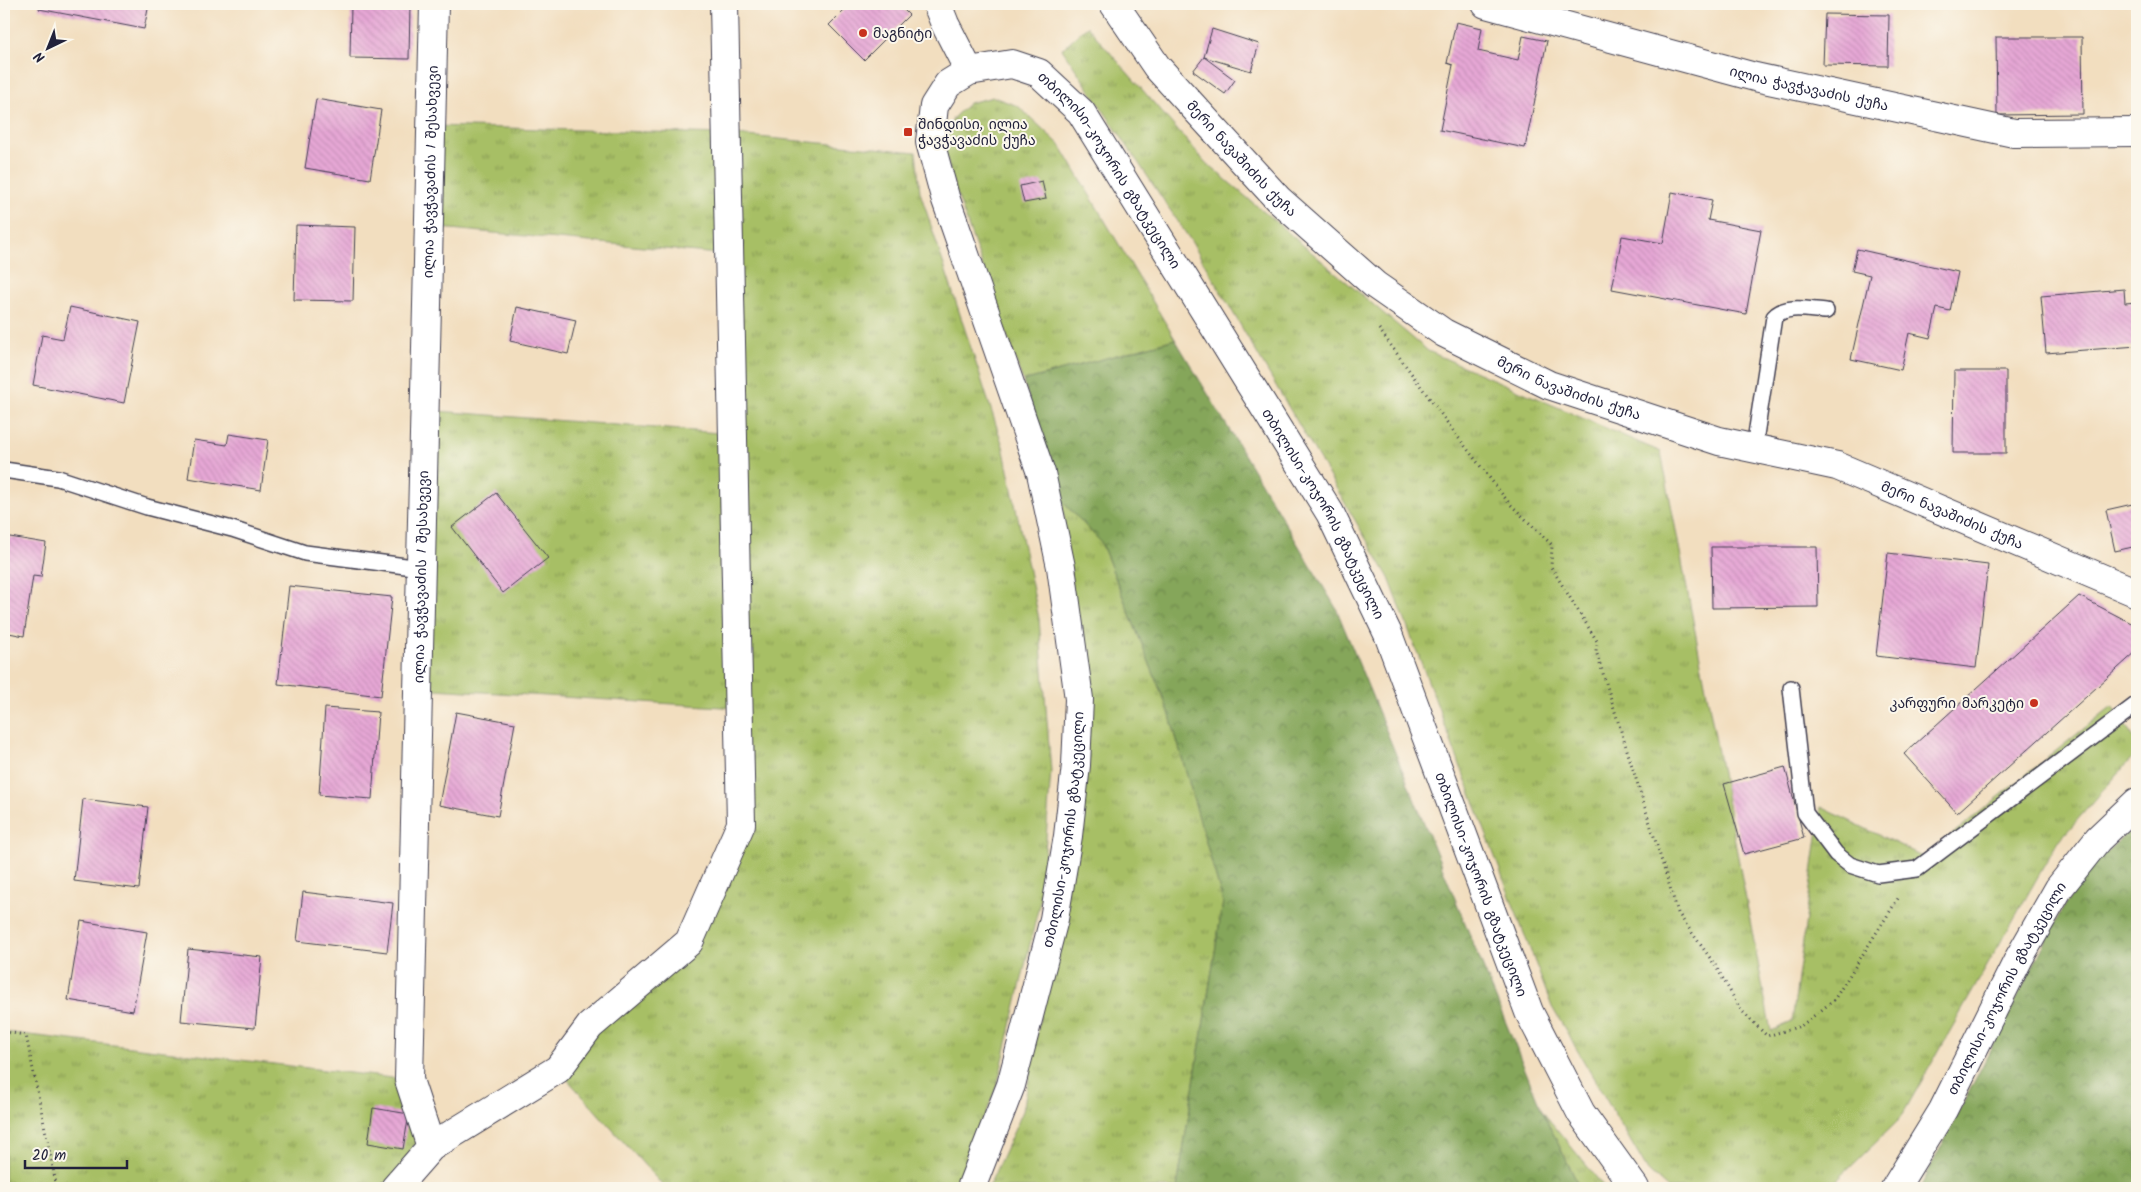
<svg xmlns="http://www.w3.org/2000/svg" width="2141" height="1192" viewBox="0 0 2141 1192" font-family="Kalam,'Noto Sans Georgian',sans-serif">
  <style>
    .grass { fill: url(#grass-tufts); stroke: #647050 }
    .forest { fill: url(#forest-crowns); stroke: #54644a }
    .building { fill: url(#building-back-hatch) }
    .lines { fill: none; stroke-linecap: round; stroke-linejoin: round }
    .service-casing { stroke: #413e4f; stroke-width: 18 }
    .minor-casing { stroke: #413e4f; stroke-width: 30 }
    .secondary-casing { stroke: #413e4f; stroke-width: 30 }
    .path { stroke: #413e4f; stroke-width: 3; stroke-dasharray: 1 4; stroke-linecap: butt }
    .service { stroke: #fff; stroke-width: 15 }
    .minor { stroke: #fff; stroke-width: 28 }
    .secondary { stroke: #fff; stroke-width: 28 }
    .poi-dot { fill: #c8321e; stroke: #fbf7ec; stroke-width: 2 }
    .labels { text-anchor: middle; stroke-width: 4; stroke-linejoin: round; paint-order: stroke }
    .poi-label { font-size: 14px; fill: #22223b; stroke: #fbf7ec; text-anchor: start }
    .street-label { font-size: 14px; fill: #22223b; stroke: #fbf7ec }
  </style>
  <defs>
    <pattern id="grass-tufts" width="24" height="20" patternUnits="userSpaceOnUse" patternTransform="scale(1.25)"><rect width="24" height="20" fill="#a7bf65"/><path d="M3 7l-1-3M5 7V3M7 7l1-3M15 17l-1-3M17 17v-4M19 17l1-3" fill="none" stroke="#889b54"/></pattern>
    <pattern id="forest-crowns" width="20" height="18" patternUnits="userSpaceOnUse" patternTransform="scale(1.25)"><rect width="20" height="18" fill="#85a65a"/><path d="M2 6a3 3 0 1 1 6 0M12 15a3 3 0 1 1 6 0" fill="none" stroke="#6c874c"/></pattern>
    <pattern id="building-back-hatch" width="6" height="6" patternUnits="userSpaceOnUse" patternTransform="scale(1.25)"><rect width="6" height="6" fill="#e6a7d5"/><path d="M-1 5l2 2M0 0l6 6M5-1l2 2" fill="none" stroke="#c58fb8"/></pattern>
  </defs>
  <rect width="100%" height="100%" fill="#fbf7ec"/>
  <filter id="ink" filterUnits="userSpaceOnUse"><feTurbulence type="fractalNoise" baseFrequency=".02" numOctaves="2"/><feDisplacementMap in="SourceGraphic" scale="10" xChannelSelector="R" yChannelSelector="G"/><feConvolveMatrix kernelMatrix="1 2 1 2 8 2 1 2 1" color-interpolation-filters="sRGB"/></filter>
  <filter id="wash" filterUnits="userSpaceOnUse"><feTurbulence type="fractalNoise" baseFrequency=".0096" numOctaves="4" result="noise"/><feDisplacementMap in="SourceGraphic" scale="20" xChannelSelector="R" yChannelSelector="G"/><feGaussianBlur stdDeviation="1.12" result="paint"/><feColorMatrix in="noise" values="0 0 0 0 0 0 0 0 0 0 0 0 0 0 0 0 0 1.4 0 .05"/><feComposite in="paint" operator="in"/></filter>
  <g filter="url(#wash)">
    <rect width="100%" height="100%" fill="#f2debf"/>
    <g class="grass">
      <path d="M1087,26L1205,162L1428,351L1661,452L1771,1031L1792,1022L1821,807L1924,857L2112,706L2137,742V752L2057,843L1900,1119L1831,1186L1827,1188H1667L1648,1171L1552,1007L1389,578L1191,241L1062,49Z"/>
      <path d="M993,97L1018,106L1060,145L1175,339L1023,381L951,177L944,146L953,118L969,103Z"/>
      <path d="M432,126L726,134L916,152L920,192L1003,446L1039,619L1051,771L1042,892L998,1082L958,1188H665L558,1069L689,942L741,824L738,708L418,688L425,410L732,434L729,255L429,227Z"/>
      <path d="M1062,501L1101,542L1169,712L1223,902L1177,1188H988L1023,1111L1073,835L1084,689Z"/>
      <path d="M4,1032L409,1080L431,1147L395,1188H4Z"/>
      <path d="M1542,1111L1605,1188H1580Z"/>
    </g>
    <g class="forest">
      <path d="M1175,339L1336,608L1542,1111L1580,1188H1177L1223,902L1169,712L1101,542L1062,501L1023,381Z"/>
      <path d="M2137,825V1188H1920L2059,915L2087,870Z"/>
    </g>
    <g id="blocks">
      <g class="building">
        <path d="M40,4H149L144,29L39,9Z"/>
        <path d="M351,4H410L409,59L350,58Z"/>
        <path d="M850,4H898L909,15L864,60L829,25Z"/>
        <path d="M1825,14L1889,15L1888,66L1823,65Z"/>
        <path d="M1456,22L1482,28L1478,51L1518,60L1523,36L1547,41L1525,148L1440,130L1453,65L1447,63Z"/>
        <path d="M1212,29L1259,44L1251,71L1204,57Z"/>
        <path d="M1996,37H2082L2083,114L1997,115Z"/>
        <path d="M1204,57L1235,80L1225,94L1193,71Z"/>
        <path d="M316,99L381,110L370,179L305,168Z"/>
        <path d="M1042,181L1046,199L1024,203L1020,186Z"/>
        <path d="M1672,192L1712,200L1708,220L1761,230L1746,314L1612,289L1622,236L1663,243Z"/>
        <path d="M296,225L355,227L353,301L294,300Z"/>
        <path d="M1857,249L1958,272L1950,311L1937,308L1930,338L1909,333L1901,370L1851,359L1870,275L1852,271Z"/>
        <path d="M2124,289L2125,303L2137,302V346L2046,353L2041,296Z"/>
        <path d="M70,307L140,322L124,403L33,385L42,335L63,339Z"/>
        <path d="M517,307L576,320L568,354L510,341Z"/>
        <path d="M1954,371H2006V453H1953Z"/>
        <path d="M229,434L268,440L261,490L188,478L194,440L227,445Z"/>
        <path d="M496,493L548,558L503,593L452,527Z"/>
        <path d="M2137,503V546L2115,551L2106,510Z"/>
        <path d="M4,536L46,543L41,577L33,576L24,636L4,632Z"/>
        <path d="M1711,547H1817L1818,607L1712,608Z"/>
        <path d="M1888,553L1988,565L1976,668L1876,656Z"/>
        <path d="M289,586L392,597L381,696L278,684Z"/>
        <path d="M2079,596L2137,626V651L1957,813L1904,754Z"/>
        <path d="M325,708L378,712L372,799L319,795Z"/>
        <path d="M456,712L515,723L498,816L439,805Z"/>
        <path d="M1785,767L1804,838L1744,854L1724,784Z"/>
        <path d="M83,799L148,807L139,889L74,881Z"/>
        <path d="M303,892L393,903L387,952L297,941Z"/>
        <path d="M81,921L147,932L133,1011L68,1000Z"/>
        <path d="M188,949L262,957L255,1028L181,1021Z"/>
        <path d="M373,1108L409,1114L403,1149L368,1143Z"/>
      </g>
    </g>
  </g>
  <g filter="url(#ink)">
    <use href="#blocks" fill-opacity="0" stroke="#413e4f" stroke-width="1"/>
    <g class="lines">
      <defs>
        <g id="service">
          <path d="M1754,448L1774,317C1786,304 1809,310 1826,311"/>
          <path d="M4,470L58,478L147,507L232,529L305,553L421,568"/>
          <path d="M1791,688L1805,813L1836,854L1850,865L1878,874L1917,869L2137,704"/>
        </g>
        <g id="minor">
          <path d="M937,4L945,24L969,71"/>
          <path id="s1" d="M1114,4L1157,67L1278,199L1375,285L1444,333L1549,385L1719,441L1837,466L2137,593"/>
          <path id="s2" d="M1486,4L1755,77L2014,133L2137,132"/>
          <path id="s3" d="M431,1147L409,1080L434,4"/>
          <path d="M395,1188L431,1147L558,1069L590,1026L689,942L741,824L724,4"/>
        </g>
        <g id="secondary">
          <path id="s4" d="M971,1188L1011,1085L1054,919L1068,836L1076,765L1079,699L1061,567L1041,473L945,197L930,142L934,106L948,84L969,71L1012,64L1039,73L1081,112L1330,513L1388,634L1529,1012L1581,1113L1635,1188"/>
          <path id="s5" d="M1895,1188L1943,1110L2019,958L2059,888L2098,839L2137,802"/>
        </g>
      </defs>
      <use href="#service" class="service-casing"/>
      <use href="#minor" class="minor-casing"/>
      <use href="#secondary" class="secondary-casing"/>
      <g class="path">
        <path d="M1379,329L1454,432L1509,503L1552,545L1551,567L1597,641L1596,651L1678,913L1715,965L1741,1010L1767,1036L1801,1026L1834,1000L1899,897"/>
        <path d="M4,1032L26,1035L57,1188"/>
      </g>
      <use href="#service" class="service"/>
      <use href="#minor" class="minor"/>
      <use href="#secondary" class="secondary"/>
    </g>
  </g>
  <g class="poi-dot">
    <circle cx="863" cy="33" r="5"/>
    <rect x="903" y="127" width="10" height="10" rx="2.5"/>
    <circle cx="2034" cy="703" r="5"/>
  </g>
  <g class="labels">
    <g class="poi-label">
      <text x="873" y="38">მაგნიტი</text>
      <text x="918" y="129">შინდისი, ილია<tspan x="918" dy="16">ჭავჭავაძის ქუჩა</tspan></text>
      <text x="2024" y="708" text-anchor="end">კარფური მარკეტი</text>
    </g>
    <g class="street-label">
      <text dy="5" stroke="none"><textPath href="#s2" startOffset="334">ილია ჭავჭავაძის ქუჩა</textPath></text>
      <text dy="5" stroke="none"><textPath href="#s1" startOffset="201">მერი ნავაშიძის ქუჩა</textPath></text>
      <text dy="5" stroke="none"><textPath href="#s3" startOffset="979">ილია ჭავჭავაძის I შესახვევი</textPath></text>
      <text dy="5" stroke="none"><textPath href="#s4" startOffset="1362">თბილისი-კოჯორის გზატკეცილი</textPath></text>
      <text dy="5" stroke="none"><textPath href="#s1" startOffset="606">მერი ნავაშიძის ქუჩა</textPath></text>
      <text dy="5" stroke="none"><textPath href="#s4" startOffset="1768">თბილისი-კოჯორის გზატკეცილი</textPath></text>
      <text dy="5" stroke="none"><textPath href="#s1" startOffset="1011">მერი ნავაშიძის ქუჩა</textPath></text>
      <text dy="5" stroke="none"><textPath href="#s3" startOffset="574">ილია ჭავჭავაძის I შესახვევი</textPath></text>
      <text dy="5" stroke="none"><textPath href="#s4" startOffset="372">თბილისი-კოჯორის გზატკეცილი</textPath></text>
      <text dy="5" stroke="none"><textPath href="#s4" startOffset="2172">თბილისი-კოჯორის გზატკეცილი</textPath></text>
      <text dy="5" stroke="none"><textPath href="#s5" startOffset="229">თბილისი-კოჯორის გზატკეცილი</textPath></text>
    </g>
  </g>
  <rect width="2141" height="1192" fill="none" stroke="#fbf7ec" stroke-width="20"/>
  <g transform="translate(48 48) rotate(223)" stroke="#fbf7ec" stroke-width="4" paint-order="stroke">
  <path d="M0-4L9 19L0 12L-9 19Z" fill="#22223b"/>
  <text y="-8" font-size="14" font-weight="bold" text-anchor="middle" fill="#22223b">N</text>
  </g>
  <path d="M25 1160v8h102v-8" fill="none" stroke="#22223b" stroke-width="2.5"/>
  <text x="32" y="1160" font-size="15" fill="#22223b" stroke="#fbf7ec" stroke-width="4" paint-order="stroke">20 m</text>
</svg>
